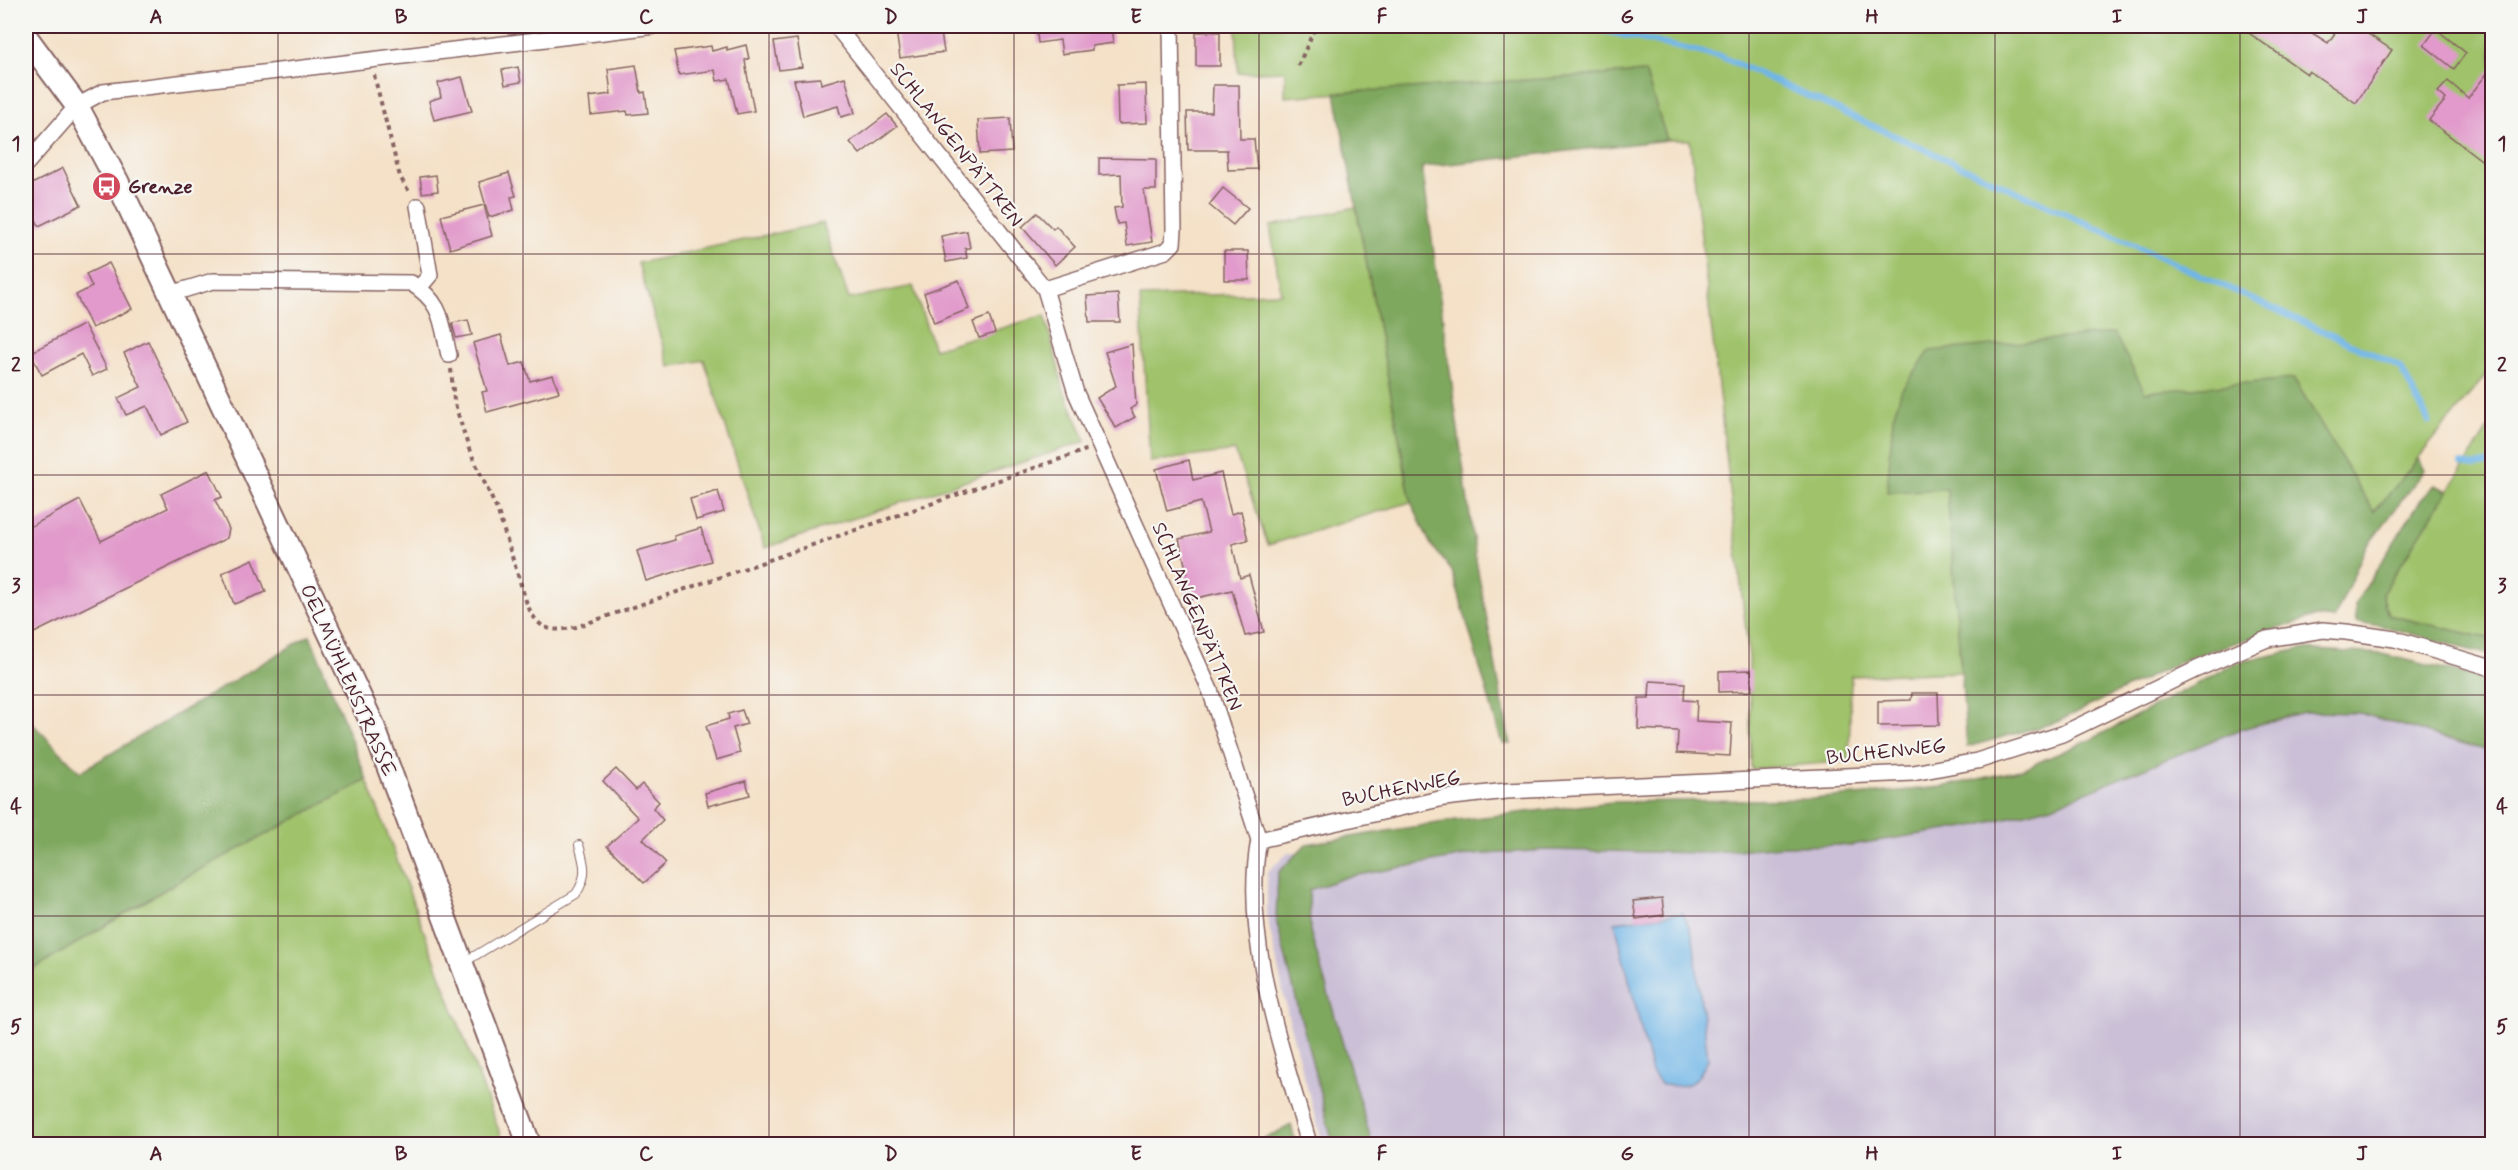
<svg xmlns="http://www.w3.org/2000/svg" width="2518" height="1170" viewBox="0 0 2518 1170" font-family="Mynerve,sans-serif">
  <style>
    .industrial { fill: #cabfd6 }
    .green { fill: #9fc26b; stroke: #74704b; stroke-width: 1.5 }
    .forest { fill: #7fa85f; stroke: #646445; stroke-width: 1.5 }
    .water { fill: #70b5e7; stroke: #5d6a89; stroke-width: 1.5 }
    .lines { fill: none; stroke-linecap: round; stroke-linejoin: round }
    .stream { stroke: #70b5e7; stroke-width: 6 }
    .building { fill: #e19acb }
    .lane-casing { stroke: #866362; stroke-width: 10 }
    .street-casing { stroke: #866362; stroke-width: 18 }
    .secondary-casing { stroke: #866362; stroke-width: 26 }
    .path { stroke: #866362; stroke-width: 4; stroke-dasharray: 4.5 4.5; stroke-linecap: butt }
    .lane { stroke: #fff; stroke-width: 8 }
    .street { stroke: #fff; stroke-width: 15 }
    .secondary { stroke: #fff; stroke-width: 22 }
    .grid { fill: none; stroke: #4a1f2b; stroke-width: 1.5; stroke-opacity: 0.55 }
    .labels { text-anchor: middle; stroke-width: 4.5; stroke-linejoin: round; paint-order: stroke }
    .street-label { font-size: 20px; fill: #4a1f2b; stroke: #f6f6f2 }
    .poi-label { font-size: 20px; font-weight: bold; fill: #4a1f2b; stroke: #f6f6f2; text-anchor: start }
    .neatline { fill: none; stroke: #4a1f2b; stroke-width: 2 }
    .grid-label { font-size: 20px; text-anchor: middle; font-weight: bold; fill: #4a1f2b }
  </style>
  <rect width="100%" height="100%" fill="#f6f6f2"/>
  <filter id="ink" filterUnits="userSpaceOnUse"><feTurbulence type="fractalNoise" baseFrequency=".0167" numOctaves="2"/><feDisplacementMap in="SourceGraphic" scale="12" xChannelSelector="R" yChannelSelector="G"/><feConvolveMatrix kernelMatrix="1 2 1 2 8 2 1 2 1" color-interpolation-filters="sRGB"/></filter>
  <filter id="wash" filterUnits="userSpaceOnUse"><feTurbulence type="fractalNoise" baseFrequency=".008" numOctaves="4" result="noise"/><feDisplacementMap in="SourceGraphic" scale="24" xChannelSelector="R" yChannelSelector="G"/><feGaussianBlur stdDeviation="1.35" result="paint"/><feColorMatrix in="noise" values="0 0 0 0 0 0 0 0 0 0 0 0 0 0 0 0 0 1.4 0 .05"/><feComposite in="paint" operator="in"/></filter>
  <g filter="url(#wash)">
    <rect width="100%" height="100%" fill="#f4e1c8"/>
    <path class="industrial" d="M2289,689L2492,728V1144H1323L1291,1030L1267,916V872L1288,853L1449,830L1903,809Z"/>
    <g class="green">
      <path d="M1236,26H2492V367L2374,513L2294,379L2145,392L1887,491L1947,488L1961,672L1851,676L1849,761L1751,769L1749,657L1690,140H1667L1645,72L1285,97V71L1238,73Z"/>
      <path d="M1356,207L1411,502L1268,545L1235,451L1150,462L1140,297L1281,293L1270,226Z"/>
      <path d="M823,223L849,299L913,286L934,349L1045,315L1064,391L1086,441L765,548L704,360L669,367L638,263Z"/>
      <path d="M2492,422V639L2388,615L2382,594Z"/>
      <path d="M367,780L504,1144H26V974L177,882Z"/>
    </g>
    <g class="forest">
      <path d="M1645,72L1667,140L1422,167L1476,560L1510,744H1502L1452,571L1430,543L1411,502L1335,93Z"/>
      <path d="M2114,333L2145,392L2294,379L2374,512L2418,459L2425,470L2365,549L2334,619L2314,617L2188,658L2057,722L1967,747L1947,489L1887,492L1893,417L1902,389L1930,351Z"/>
      <path d="M2435,485L2448,491L2382,594L2388,615L2492,639V656L2387,627L2356,622L2355,604L2420,501Z"/>
      <path d="M310,635L367,780L177,882L26,974V717L80,772Z"/>
      <path d="M2301,649L2383,654L2492,681V752L2360,713L2304,712L2238,730L2052,806L1979,825L1851,845L1783,846L1702,853L1547,850L1471,855L1347,877L1309,890L1310,931L1372,1144H1333L1276,920L1278,873L1306,844L1457,820L1612,802L1812,799L1942,787L2020,770L2090,740L2236,663Z"/>
      <path d="M1291,1125L1296,1144H1255Z"/>
    </g>
    <path class="water" d="M1683,913L1693,937L1708,1059C1696,1085 1690,1088 1662,1085L1652,1073L1615,922Z"/>
    <g class="lines">
      <g class="stream">
        <path d="M1582,26L1722,57L2384,359L2401,368L2429,422"/>
        <path d="M2461,464L2475,466L2492,463"/>
      </g>
    </g>
    <g id="blocks">
      <g class="building">
        <path d="M929,26H940L944,52L900,58L896,30Z"/>
        <path d="M1036,26H1111L1113,43L1092,46V50L1062,54L1060,40L1038,43Z"/>
        <path d="M2239,26H2301L2328,43L2340,26H2356L2392,50L2356,103L2309,71L2307,74Z"/>
        <path d="M2436,29L2466,53L2454,69L2424,45Z"/>
        <rect x="1196" y="32" width="24" height="34"/>
        <path d="M797,39L802,67L779,70L774,42Z"/>
        <path d="M746,45L749,59L745,60L747,74L754,111L737,114L729,79L717,81L715,70L679,75L674,51L711,46L712,51L727,47V50Z"/>
        <path d="M636,65L641,93L645,92L648,113L628,115L627,111L591,115L589,97L611,94L608,69Z"/>
        <path d="M2493,66V169L2429,120L2446,99L2438,92L2448,81L2468,98Z"/>
        <path d="M518,67L521,82L505,85L502,70Z"/>
        <path d="M462,77L472,111L434,120L429,101L441,97L438,83Z"/>
        <path d="M845,77L855,113L841,117L838,106L803,116L794,80L820,78L821,84Z"/>
        <path d="M1146,84L1147,123L1118,124L1117,85Z"/>
        <path d="M1213,85H1239L1240,139H1254L1257,169L1228,170L1227,150H1188L1187,112H1212Z"/>
        <path d="M887,114L897,126L860,154L850,142Z"/>
        <path d="M1010,118L1012,152L980,154L978,120Z"/>
        <path d="M1099,158L1156,159V190H1144L1152,242L1127,246L1124,223L1117,224L1114,208L1122,207L1121,174L1099,175Z"/>
        <path d="M63,168L81,205L39,226L26,199V187Z"/>
        <path d="M509,173L516,196L511,197L514,210L489,217L479,182Z"/>
        <path d="M436,175L438,191L422,193L420,177Z"/>
        <path d="M1223,188L1248,208L1233,225L1209,205Z"/>
        <path d="M484,205L492,236L450,249L441,216Z"/>
        <path d="M1037,213L1053,229L1056,226L1075,247L1055,265L1022,227Z"/>
        <path d="M967,231L970,248H965L967,258L946,262L941,236Z"/>
        <path d="M1224,251H1248L1249,280H1224Z"/>
        <path d="M109,263L132,309L92,328L76,295L92,287L86,274Z"/>
        <path d="M959,280L969,309L934,323L924,293Z"/>
        <path d="M1118,294L1120,322H1089L1087,296Z"/>
        <path d="M989,316L995,333L979,338L973,322Z"/>
        <path d="M468,320L472,335L456,338L452,323Z"/>
        <path d="M84,324L107,369L92,376L81,354L42,375L30,353Z"/>
        <path d="M501,335L510,366L524,362L530,381L553,375L559,392L487,412L482,392L487,391L473,343Z"/>
        <path d="M148,341L187,422L161,435L147,406L126,415L118,398L141,387L124,353Z"/>
        <path d="M1132,344L1136,405L1130,409L1135,417L1116,428L1097,398L1116,386L1105,352Z"/>
        <path d="M1189,460L1193,480L1221,473L1231,514L1241,511L1248,540L1232,544L1240,578L1249,575L1264,632L1245,636L1232,590L1188,600L1181,574L1187,573L1179,539L1209,532L1201,502L1167,511L1156,469Z"/>
        <path d="M209,470L222,497L215,500L229,529L227,538L26,637V529L80,500L101,541L168,508L161,494Z"/>
        <path d="M718,491L724,512L696,520L690,499Z"/>
        <path d="M701,528L711,561L646,581L637,551L675,540L674,536Z"/>
        <path d="M253,559L266,592L234,604L222,573Z"/>
        <path d="M1751,670L1752,691L1719,692V671Z"/>
        <path d="M1650,681L1685,683L1684,700L1697,701L1696,721L1732,723L1730,756L1677,753L1678,731L1638,729L1639,698H1649Z"/>
        <path d="M1912,693H1938L1939,725L1878,726V701L1911,700Z"/>
        <path d="M742,710L747,724L733,728L740,753L716,760L706,726L729,719L728,714Z"/>
        <path d="M616,769L636,790L642,784L659,802L653,808L663,820L643,839L666,863L644,883L607,846L638,818L603,781Z"/>
        <path d="M746,781L750,795L708,806L705,793Z"/>
        <path d="M1662,898L1664,915L1636,919L1633,901Z"/>
      </g>
    </g>
  </g>
  <g filter="url(#ink)">
    <use href="#blocks" fill-opacity="0" stroke="#866362" stroke-width="1.5"/>
    <g class="lines">
      <defs>
        <path id="lane" d="M463,963L576,894C588,876 585,865 579,845"/>
        <g id="street">
          <path d="M836,26L1045,289L1076,393L1210,690L1259,840C1241,936 1283,1051 1309,1144"/>
          <path d="M26,164L77,106L103,92L654,26"/>
          <path d="M418,206L430,275L419,288"/>
          <path d="M1045,289L1166,251L1173,244L1174,230L1171,26"/>
          <path d="M170,294L213,281L411,283C443,303 441,321 449,355"/>
          <path d="M1259,840L1444,798L1507,791L1913,773L1977,761L2062,734L2197,669L2267,639L2323,630L2346,632L2395,639L2492,668"/>
        </g>
        <path id="secondary" d="M26,37L77,106L117,181L372,723L529,1144"/>
      </defs>
      <use href="#lane" class="lane-casing"/>
      <use href="#street" class="street-casing"/>
      <use href="#secondary" class="secondary-casing"/>
      <g class="path">
        <path d="M1298,66L1316,26"/>
        <path d="M374,75L400,177L410,193"/>
        <path d="M451,369L454,401L469,449L498,512L527,604C538,630 550,633 576,627L1086,450"/>
      </g>
      <use href="#lane" class="lane"/>
      <use href="#street" class="street"/>
      <use href="#secondary" class="secondary"/>
    </g>
  </g>
  <path class="grid" d="M278,26V1144M523,26V1144M769,26V1144M1014,26V1144M1259,26V1144M1504,26V1144M1749,26V1144M1995,26V1144M2240,26V1144M26,254H2492M26,475H2492M26,695H2492M26,916H2492"/>
  <defs>
    <symbol id="bus-disc" viewBox="-11 -11 22 22"><circle r="9.5" fill="#d1495b" stroke="#f6f6f2"/><path d="M-5-6H5V4H4V6H2V4H-2V6H-4V4H-5ZM-3.5-4V0h7V-4ZM-3.5 1.2v1.5H-2V1.2ZM2 1.2v1.5H3.5V1.2Z" fill="#fff"/></symbol>
  </defs>
  <g fill-rule="evenodd">
    <use href="#bus-disc" x="90" y="170" width="33" height="33"/>
  </g>
  <g class="labels">
    <g class="street-label">
      <text transform="translate(957 144) rotate(52)" y="7">SCHLANGENPÄTTKEN</text>
      <text transform="translate(1198 616) rotate(67)" y="7">SCHLANGENPÄTTKEN</text>
      <text transform="translate(349 680) rotate(66)" y="7">OELMÜHLENSTRASSE</text>
      <text transform="translate(1886 751) rotate(-6)" y="7">BUCHENWEG</text>
      <text transform="translate(1401 788) rotate(-11)" y="7">BUCHENWEG</text>
    </g>
    <g class="poi-label">
      <text x="128" y="193">Grenze</text>
    </g>
  </g>
  <rect width="2518" height="1170" fill="none" stroke="#f6f6f2" stroke-width="66"/>
  <rect x="33" y="33" width="2452" height="1104" class="neatline"/>
  <g class="grid-label">
    <text x="156" y="23">A</text>
    <text x="401" y="23">B</text>
    <text x="646" y="23">C</text>
    <text x="891" y="23">D</text>
    <text x="1136" y="23">E</text>
    <text x="1382" y="23">F</text>
    <text x="1627" y="23">G</text>
    <text x="1872" y="23">H</text>
    <text x="2117" y="23">I</text>
    <text x="2362" y="23">J</text>
    <text x="16" y="150">1</text>
    <text x="2502" y="150">1</text>
    <text x="16" y="371">2</text>
    <text x="2502" y="371">2</text>
    <text x="16" y="592">3</text>
    <text x="2502" y="592">3</text>
    <text x="16" y="813">4</text>
    <text x="2502" y="813">4</text>
    <text x="16" y="1033">5</text>
    <text x="2502" y="1033">5</text>
    <text x="156" y="1160">A</text>
    <text x="401" y="1160">B</text>
    <text x="646" y="1160">C</text>
    <text x="891" y="1160">D</text>
    <text x="1136" y="1160">E</text>
    <text x="1382" y="1160">F</text>
    <text x="1627" y="1160">G</text>
    <text x="1872" y="1160">H</text>
    <text x="2117" y="1160">I</text>
    <text x="2362" y="1160">J</text>
  </g>
</svg>
